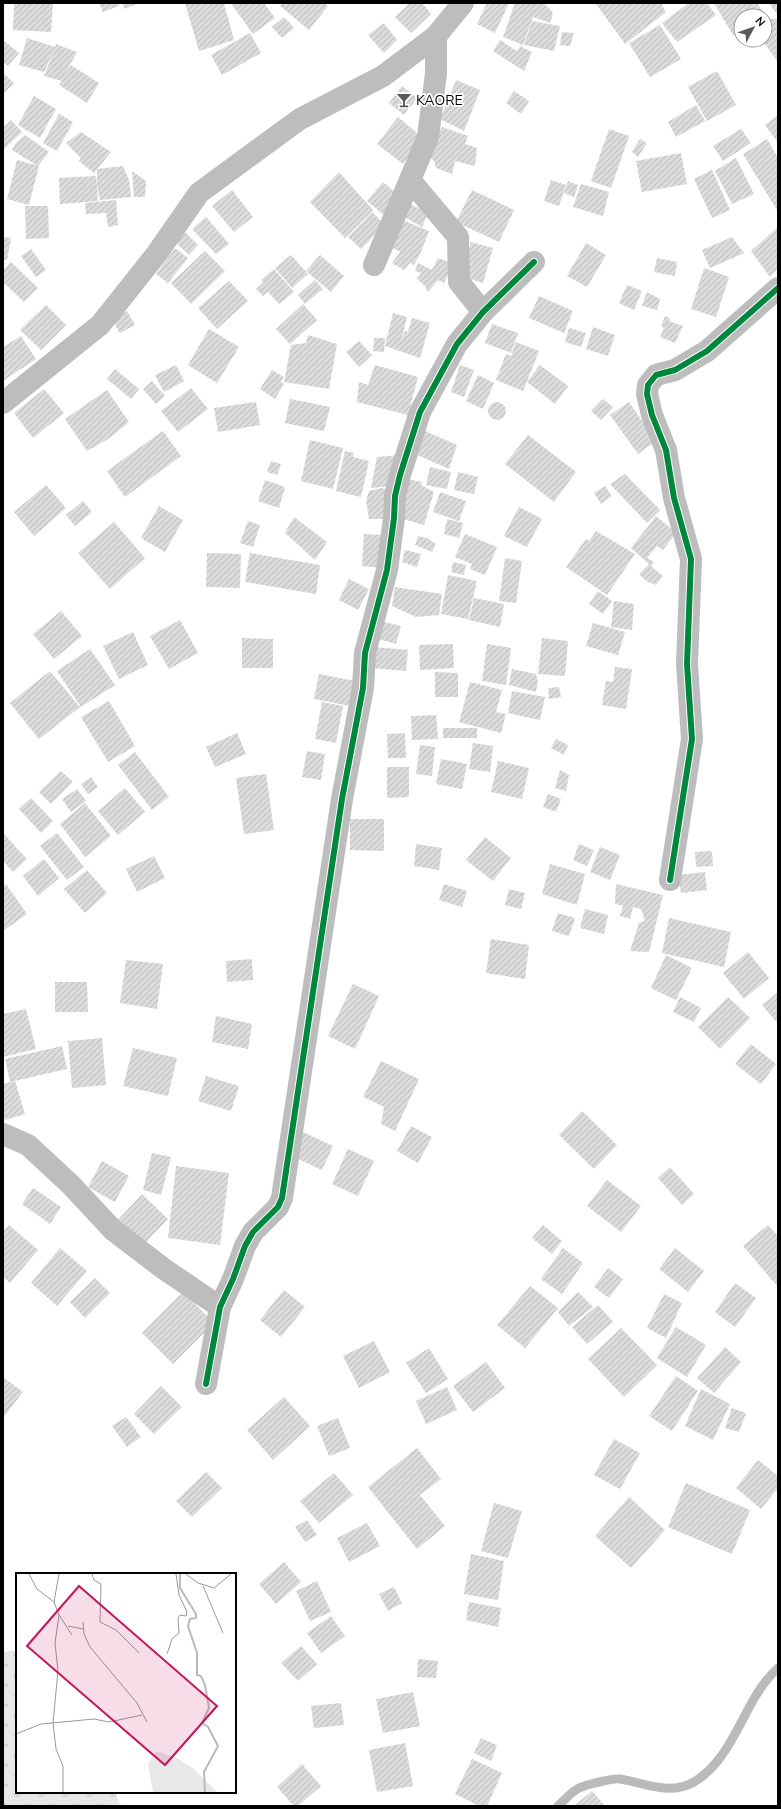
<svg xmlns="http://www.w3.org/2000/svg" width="781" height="1809" viewBox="0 0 781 1809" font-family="'Nunito Sans',sans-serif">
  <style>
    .grass { fill: url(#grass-tufts) }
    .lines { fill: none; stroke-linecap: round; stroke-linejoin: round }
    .stream { stroke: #bababa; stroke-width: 9 }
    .building { fill: url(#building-hatch) }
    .minor { stroke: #bdbdbd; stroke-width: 22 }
    .cycleway-casing { stroke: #fff; stroke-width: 8 }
    .cycleway { stroke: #00873e; stroke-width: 6 }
    .labels { text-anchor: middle; stroke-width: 3.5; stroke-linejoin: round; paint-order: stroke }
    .poi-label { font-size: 14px; fill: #000; stroke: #fff; text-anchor: start }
    .inset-river { fill: none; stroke: #bababa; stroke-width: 2 }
    .inset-road { fill: none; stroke: #999; stroke-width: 1 }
    .view { fill: #c2185b; fill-opacity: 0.15; stroke: #c2185b; stroke-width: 2 }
    .inset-edge { fill: none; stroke: #000; stroke-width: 2 }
  </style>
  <defs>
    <pattern id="grass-tufts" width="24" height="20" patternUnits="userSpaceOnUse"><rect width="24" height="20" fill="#e8e8e8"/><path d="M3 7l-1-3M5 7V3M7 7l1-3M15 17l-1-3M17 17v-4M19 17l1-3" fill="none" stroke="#c5c5c5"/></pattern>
    <pattern id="building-hatch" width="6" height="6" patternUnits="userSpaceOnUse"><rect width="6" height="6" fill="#dbdbdb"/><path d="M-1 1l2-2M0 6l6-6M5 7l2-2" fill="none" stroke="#bababa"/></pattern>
  </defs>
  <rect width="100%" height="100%" fill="#fff"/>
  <path class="grass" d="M17,1650V1792H115L121,1806H3V1652Z"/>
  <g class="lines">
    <path class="stream" d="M558,1806C565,1800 571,1792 579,1788C585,1785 613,1778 620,1779C646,1783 669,1796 694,1782C736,1757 743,1699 778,1668"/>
  </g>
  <g class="building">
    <path d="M14,3H53L51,32L13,30Z"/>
    <path d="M99,3H118L119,6L103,12Z"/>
    <path d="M122,3H138L125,9Z"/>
    <path d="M185,3H224L234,40L199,51Z"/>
    <path d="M235,3H264L275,18L253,34L232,5Z"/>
    <path d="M283,3H324L328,6L309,30L280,6Z"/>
    <path d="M410,3H422L431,14L411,33L395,17Z"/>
    <path d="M487,3H509L495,33L477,24Z"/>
    <path d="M515,3H544L553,13L550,23L533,17L523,45L503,37Z"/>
    <path d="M598,3H661L666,12L625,44L596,4Z"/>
    <path d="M689,3H707L716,15L677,42L662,23Z"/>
    <path d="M714,3H757L766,16H741V31L733,35Z"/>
    <path d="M769,3H778V13L777,14Z"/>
    <path d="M284,17L294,28L282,38L272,27Z"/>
    <path d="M769,19H778V62L762,40H765V22Z"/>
    <path d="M532,21L560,26L554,51L524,45Z"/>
    <path d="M384,23L397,40L384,53L368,35Z"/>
    <path d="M660,25L681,59L650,77L629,43Z"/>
    <path d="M562,32L574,33L570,46L560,45Z"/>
    <path d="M250,33L261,53L222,75L211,55Z"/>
    <path d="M27,38L55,47L56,44L77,52L65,74L71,65L99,83L87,103L59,85L62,81L44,76L55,49L44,72L19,65Z"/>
    <path d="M3,40L19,53L8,66L3,62Z"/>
    <path d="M500,40L517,51L520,46L532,52L524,71L493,51Z"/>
    <path d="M717,71L736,105L707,121L688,87Z"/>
    <path d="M3,73L14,83L3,94Z"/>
    <path d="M456,80L480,90L464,131L440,119Z"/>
    <path d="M402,86L417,98L404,115L389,103Z"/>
    <path d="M514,91L529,101L521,114L506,103Z"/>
    <path d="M34,96L56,109L40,138L18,125Z"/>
    <path d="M696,105L705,121L676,137L668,122Z"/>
    <path d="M59,114L73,122L57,151L43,143Z"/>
    <path d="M778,115V143L765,125Z"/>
    <path d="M398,117L423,138L403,164L377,144Z"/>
    <path d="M11,120L22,132L3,150V128Z"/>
    <path d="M442,127L468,136L465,144L477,148L475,166L455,161L452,174L436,168L434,161L427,155Z"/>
    <path d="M609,129L629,136L611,188L591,181Z"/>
    <path d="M741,129L751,143L723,161L713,146Z"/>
    <path d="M81,132L111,152L94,173L79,161L81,158L66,143Z"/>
    <path d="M25,135L49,152L38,166L12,150L16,143Z"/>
    <path d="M640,139L647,143L638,157L632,152Z"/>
    <path d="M767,139L778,158V212L743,154Z"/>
    <path d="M681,153L687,184L642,192L636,161Z"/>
    <path d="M736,158L754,194L732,204L715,171Z"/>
    <path d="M17,160L39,166L29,205L7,199Z"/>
    <path d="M123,166L129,180L131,197L100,200L97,185V169Z"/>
    <path d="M712,170L730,210L712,218L694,179Z"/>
    <path d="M132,171L146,181L145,197H134Z"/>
    <path d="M339,172L373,210L345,238L310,202Z"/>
    <path d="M96,176L98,201L60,204L59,178Z"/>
    <path d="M551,180L566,185L559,206L544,201Z"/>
    <path d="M568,181L578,185L574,197L564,193Z"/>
    <path d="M383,182L400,196L384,215L367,201Z"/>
    <path d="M581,184L609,192L603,216L573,207Z"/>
    <path d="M232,190L253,217L234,232L212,206Z"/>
    <path d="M472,190L514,210L499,242L456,222Z"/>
    <path d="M116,200L118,225L108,227L106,213L86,214L85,203Z"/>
    <path d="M408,203L428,213L422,227L401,215Z"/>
    <path d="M25,206H48L49,238L26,239Z"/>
    <path d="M372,212L385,225L361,249L348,237Z"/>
    <path d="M206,217L229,244L216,254L192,229Z"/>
    <path d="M400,219L429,231L421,252L414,265L410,263L404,270L392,263L400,252L393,248L387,259Z"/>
    <path d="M778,227V269L770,277L751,251Z"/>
    <path d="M185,232L198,245L189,255L176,243Z"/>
    <path d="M3,237L11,238L7,260L3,259Z"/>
    <path d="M732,237L744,253L710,268L702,250Z"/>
    <path d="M471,242L493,248L483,283L461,276Z"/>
    <path d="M586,243L606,255L587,287L567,276Z"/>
    <path d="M175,248L188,258L168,283L156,274Z"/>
    <path d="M31,249L46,270L36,277L21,256Z"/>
    <path d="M205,251L225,271L191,304L171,283Z"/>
    <path d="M291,255L308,274L292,288L275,268Z"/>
    <path d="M320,255L344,276L331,292L306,271Z"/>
    <path d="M438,258L449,262V273L444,283L438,280L428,292L426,290V287L417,279L421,273L415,271L418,263L432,270Z"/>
    <path d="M657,258L677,262L675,276L654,272Z"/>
    <path d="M11,262L38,288L24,302L3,282V270Z"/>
    <path d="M704,268L729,277L716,317L691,309Z"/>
    <path d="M274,269L294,292L279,304L268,292L263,296L256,289L263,283L261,280Z"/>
    <path d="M315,280L323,289L305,304L298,295Z"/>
    <path d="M229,281L248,301L217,329L198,308Z"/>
    <path d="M627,285L642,291L634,310L619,303Z"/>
    <path d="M647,292L660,299L657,310L642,306Z"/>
    <path d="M539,296L573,311L564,333L529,318Z"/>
    <path d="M303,304L317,320L290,344L276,329Z"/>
    <path d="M46,305L66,325L41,350L20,330Z"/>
    <path d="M127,311L135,325L120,333L112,320Z"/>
    <path d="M393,313L407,317L401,342L405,331L408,332L412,318L430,323L420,358L385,346Z"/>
    <path d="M665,316L670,318L669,321L683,326L675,343L660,337L664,328L661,326Z"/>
    <path d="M492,324L518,333L511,353L485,343Z"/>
    <path d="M593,327L615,335L608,356L586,349Z"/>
    <path d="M569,328L586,333L581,347L565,342Z"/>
    <path d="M209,329L239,347L217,383L188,365Z"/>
    <path d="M308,335L337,344L329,389L284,382L291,345L306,343Z"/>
    <path d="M21,336L36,359L3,381V347Z"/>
    <path d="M374,338H385L384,352L373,351Z"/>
    <path d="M359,341L372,355L359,367L346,352Z"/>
    <path d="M516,342L539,351L523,391L496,380L506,354L511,356Z"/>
    <path d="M176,365L184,381L164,392L155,375Z"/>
    <path d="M375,365L418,377L408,415L357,402L359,382L368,385Z"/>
    <path d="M460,365L474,370L464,397L451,392Z"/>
    <path d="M540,365L568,386L555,404L527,382Z"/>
    <path d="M115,369L139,389L131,399L107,379Z"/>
    <path d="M272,370L284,377L281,382L284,384L275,399L260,389Z"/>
    <path d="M478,375L494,383L483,409L466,401Z"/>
    <path d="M152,381L165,396L156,404L143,389Z"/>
    <path d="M191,388L208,409L178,432L161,411Z"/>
    <path d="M44,389L64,413L33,438L14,413Z"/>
    <path d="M107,390L129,422L110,438L87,451L65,419Z"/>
    <path d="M290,399L330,407L324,431L285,423Z"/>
    <path d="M603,399L613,407L601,420L591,411Z"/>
    <circle cx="497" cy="411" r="9"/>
    <path d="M256,402L260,425L218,432L214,408Z"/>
    <path d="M629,402L656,441L638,454L610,415Z"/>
    <path d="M423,430L457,445L449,469L413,453Z"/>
    <path d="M163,431L181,456L125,497L107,471Z"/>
    <path d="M528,435L576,472L554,502L505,464Z"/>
    <path d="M310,440L343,448L333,489L301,481Z"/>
    <path d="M345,451L354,453L353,457L369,461L361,497L336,491Z"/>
    <path d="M399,455L393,486L371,488L377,457Z"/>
    <path d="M271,461L281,464L277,475L267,472Z"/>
    <path d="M430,467L451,472L447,489L426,485Z"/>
    <path d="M458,472L478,477L474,494L454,490Z"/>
    <path d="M625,474L660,510L647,523L610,484Z"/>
    <path d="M402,478L422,482L421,485L434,492L424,525L396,517Z"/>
    <path d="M265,480L285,487L279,508L258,501Z"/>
    <path d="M46,485L66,508L34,536L14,512Z"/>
    <path d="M605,486L612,496L601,504L594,493Z"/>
    <path d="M382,488L393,491V519H369L366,501L369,491Z"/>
    <path d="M440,492L466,501L459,521L433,512Z"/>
    <path d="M83,501L92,512L75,526L66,515Z"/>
    <path d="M159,506L183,520L165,552L141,538Z"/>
    <path d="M519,507L542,519L527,547L504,536Z"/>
    <path d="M656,516L676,533L663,550L657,546L647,558L654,562L651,566L663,576L656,585L646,581L639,574L649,564L631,548Z"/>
    <path d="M294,517L327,542L315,560L285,533Z"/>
    <path d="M447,519L463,523L459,538L444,534Z"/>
    <path d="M248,521L260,525L253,547L240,543Z"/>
    <path d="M114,522L145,558L110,589L78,553Z"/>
    <path d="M596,531L635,554L607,595L566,567L586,539L589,541Z"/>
    <path d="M364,534L385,535L382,568L362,566Z"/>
    <path d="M465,534L497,547L485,575L470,569L472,564L455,557Z"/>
    <path d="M418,536L427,538L436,544L432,552L415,545Z"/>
    <path d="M405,550L421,554L417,567L402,562Z"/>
    <path d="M207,553L241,554L240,588L206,587Z"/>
    <path d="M250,553L320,565L316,594L245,582Z"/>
    <path d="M505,558L522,561L516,603L499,601Z"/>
    <path d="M453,562L466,565L464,575L451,572Z"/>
    <path d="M448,575L477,581L468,619L441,614Z"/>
    <path d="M349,579L369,589L358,610L339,600Z"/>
    <path d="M395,587L442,594L439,615L416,617L392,606Z"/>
    <path d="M598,591L612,601L603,614L589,604Z"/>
    <path d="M474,598L504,604L500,627L469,620Z"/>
    <path d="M614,601L634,604L632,630L611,627Z"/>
    <path d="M61,611L82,636L54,659L33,634Z"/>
    <path d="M180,620L198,653L169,669L150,636Z"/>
    <path d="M379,621L401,626L396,644L375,638Z"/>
    <path d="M593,623L625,632L618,655L586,646Z"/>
    <path d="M133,632L148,665L119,679L103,646Z"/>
    <path d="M242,638L273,639V668H242Z"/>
    <path d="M542,638L568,641L565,676L538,674Z"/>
    <path d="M453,644L454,668L420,670L419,645Z"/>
    <path d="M487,644L511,648L506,685L482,681Z"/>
    <path d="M373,647L408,650L406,671L371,668Z"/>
    <path d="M90,649L115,685L81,707L57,671Z"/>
    <path d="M615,667L632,669L626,709L602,705L606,681L613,682Z"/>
    <path d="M512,669L536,674L538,682L536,692L509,685Z"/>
    <path d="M50,671L80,707L39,739L10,703Z"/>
    <path d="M435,672L458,673V697H435Z"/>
    <path d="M319,674L360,682L355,707L314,699Z"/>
    <path d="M470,682L502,690L496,712L506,714L501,733L459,722Z"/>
    <path d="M559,687L561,697L549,699L548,688Z"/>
    <path d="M512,691L545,697L540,720L508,713Z"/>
    <path d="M109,701L135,746L108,762L81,717Z"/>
    <path d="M322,702L343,706L336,743L315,739Z"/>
    <path d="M436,715L438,739L412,740L411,716Z"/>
    <rect x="443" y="728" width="34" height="10"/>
    <path d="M237,733L246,754L215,767L206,747Z"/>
    <path d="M405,733L406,758H388L387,734Z"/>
    <path d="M556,739L568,745L564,755L551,748Z"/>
    <path d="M473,743L493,746L490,772L469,769Z"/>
    <path d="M420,745L435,747L432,776L416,774Z"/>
    <path d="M307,751L325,754L321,780L302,777Z"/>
    <path d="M135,752L169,797L152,810L118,765Z"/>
    <path d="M441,759L467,764L462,789L436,784Z"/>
    <path d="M498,761L529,768L522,799L491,792Z"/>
    <path d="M387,767H409V797L387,798Z"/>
    <path d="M560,770L569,775L566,791L555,788Z"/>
    <path d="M61,771L73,782L51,804L39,792Z"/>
    <path d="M266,774L274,830L244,834L236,778Z"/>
    <path d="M91,777L98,787L88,794L81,784Z"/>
    <path d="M125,788L145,812L118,835L98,811Z"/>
    <path d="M77,789L86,801L71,812L62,799Z"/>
    <path d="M548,794L561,799L556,812L543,807Z"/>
    <path d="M31,798L53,821L41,833L19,809Z"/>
    <path d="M85,803L111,836L85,857L60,824Z"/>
    <path d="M350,819H384V851L350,850Z"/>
    <path d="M3,833L27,859L13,872L3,861Z"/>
    <path d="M57,833L84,867L67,880L40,846Z"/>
    <path d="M485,837L511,858L493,881L466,860Z"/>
    <path d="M416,844L442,848L439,870L414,866Z"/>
    <path d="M579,844L594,850L587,866L573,860Z"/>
    <path d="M600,847L620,855L610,880L590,872Z"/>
    <path d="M712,851L713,866L696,867L695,852Z"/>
    <path d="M154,856L165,878L137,892L126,869Z"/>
    <path d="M44,859L59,878L38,896L23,876Z"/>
    <path d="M550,864L585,874L577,905L542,894Z"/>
    <path d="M87,870L107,893L85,913L64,889Z"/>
    <path d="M705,872L707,890L681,893L678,875Z"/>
    <path d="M6,884L27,914L3,931V886Z"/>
    <path d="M444,884L467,891L462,907L439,900Z"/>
    <path d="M616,884L663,895L649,952L630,951L639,923L645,921L641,909L633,907L630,919L620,916L623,906L615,904Z"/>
    <path d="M509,889L525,893L521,909L505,905Z"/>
    <path d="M585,909L608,915L604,934L580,928Z"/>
    <path d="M558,913L575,918L569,936L552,931Z"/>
    <path d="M669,918L731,932L724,967L662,953Z"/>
    <path d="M491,939L529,945L525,979L486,973Z"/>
    <path d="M748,952L769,978L744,999L723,973Z"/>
    <path d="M666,955L692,968L676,1000L651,988Z"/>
    <path d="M252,959L253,980L227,982L226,961Z"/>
    <path d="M126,960L163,964L157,1009L120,1003Z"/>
    <path d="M55,982H87L88,1012H55Z"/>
    <path d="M353,984L379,996L355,1049L328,1036Z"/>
    <path d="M778,992V1024L762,1005Z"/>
    <path d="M680,997L701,1008L694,1022L673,1012Z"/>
    <path d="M728,997L750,1018L720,1049L698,1027Z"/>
    <path d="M26,1009L36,1049L3,1057V1014Z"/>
    <path d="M216,1016L252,1024L248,1049L212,1042Z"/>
    <path d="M102,1038L106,1085L72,1088L68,1041Z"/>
    <path d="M751,1044L776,1064L761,1084L735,1064Z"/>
    <path d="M62,1046L67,1069L10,1082L5,1059Z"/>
    <path d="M133,1048L177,1058L168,1096L123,1086Z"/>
    <path d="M381,1061L419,1079L395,1131L381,1124L384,1107L363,1097Z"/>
    <path d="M206,1076L239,1086L231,1111L198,1101Z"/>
    <path d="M15,1081L25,1114L5,1120L3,1113V1084Z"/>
    <path d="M582,1111L617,1145L594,1169L559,1135Z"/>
    <path d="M411,1126L432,1137L418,1163L397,1151Z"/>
    <path d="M303,1132L333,1146L322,1170L292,1156Z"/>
    <path d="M348,1149L374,1161L358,1196L332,1184Z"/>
    <path d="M152,1153L171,1157L161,1195L143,1190Z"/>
    <path d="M102,1161L129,1176L115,1202L88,1187Z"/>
    <path d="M176,1166L229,1173L220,1245L168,1238Z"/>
    <path d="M670,1167L694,1194L682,1205L658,1178Z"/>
    <path d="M607,1180L641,1206L621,1232L587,1206Z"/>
    <path d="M33,1188L61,1207L50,1224L22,1204Z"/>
    <path d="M142,1194L168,1219L143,1245L117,1221Z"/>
    <path d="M9,1225L38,1250L10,1283L3,1277V1232Z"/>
    <path d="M543,1225L562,1241L552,1254L532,1238Z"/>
    <path d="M768,1225L778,1236V1287L743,1246Z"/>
    <path d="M60,1248L87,1271L57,1306L31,1283Z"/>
    <path d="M563,1248L583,1263L562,1294L541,1279Z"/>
    <path d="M675,1248L704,1271L688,1292L659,1269Z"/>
    <path d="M608,1268L623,1279L609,1298L594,1287Z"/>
    <path d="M95,1278L110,1293L85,1318L70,1302Z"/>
    <path d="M735,1283L756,1298L735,1327L715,1312Z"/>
    <path d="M530,1286L558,1308L525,1348L497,1325Z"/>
    <path d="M284,1290L305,1307L281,1337L260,1320Z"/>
    <path d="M183,1292L214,1323L173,1364L142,1333Z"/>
    <path d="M578,1292L593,1307L569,1326L558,1312Z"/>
    <path d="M664,1294L682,1303L666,1338L647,1328Z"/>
    <path d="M598,1305L613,1322L587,1344L572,1327Z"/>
    <path d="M676,1327L706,1345L687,1377L657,1358Z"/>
    <path d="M621,1328L657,1365L624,1397L588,1359Z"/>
    <path d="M374,1341L390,1372L359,1388L343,1356Z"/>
    <path d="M725,1347L741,1362L714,1393L697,1378Z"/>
    <path d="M429,1348L448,1379L426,1393L406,1363Z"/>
    <path d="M486,1362L505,1388L473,1412L453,1386Z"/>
    <path d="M676,1376L698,1391L672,1431L649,1416Z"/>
    <path d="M3,1377L23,1392L3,1418Z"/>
    <path d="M161,1386L182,1407L154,1434L134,1414Z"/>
    <path d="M447,1387L457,1410L426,1424L416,1401Z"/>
    <path d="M701,1389L730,1404L713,1440L685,1426Z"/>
    <path d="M284,1397L310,1426L273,1460L247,1430Z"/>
    <path d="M732,1408L746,1413L739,1432L725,1428Z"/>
    <path d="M126,1417L141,1437L127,1447L112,1426Z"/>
    <path d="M338,1418L350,1448L329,1456L317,1426Z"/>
    <path d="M614,1439L640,1453L620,1489L594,1475Z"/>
    <path d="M417,1448L441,1479L420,1495L445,1526L417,1549L368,1487Z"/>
    <path d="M758,1460L778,1476V1488L761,1509L736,1488Z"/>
    <path d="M206,1472L222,1488L192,1517L176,1501Z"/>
    <path d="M334,1473L353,1495L319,1523L300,1501Z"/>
    <path d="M686,1483L750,1510L732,1554L668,1527Z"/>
    <path d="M629,1497L665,1530L631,1568L595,1536Z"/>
    <path d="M494,1503L522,1511L508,1558L481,1551Z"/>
    <path d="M307,1520L317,1535L305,1542L295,1527Z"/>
    <path d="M367,1523L380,1546L349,1562L337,1538Z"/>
    <path d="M471,1554L504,1561L498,1600L464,1594Z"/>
    <path d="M284,1562L301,1582L276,1604L259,1584Z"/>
    <path d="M317,1581L331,1612L310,1621L296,1591Z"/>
    <path d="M394,1587L402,1603L388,1611L379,1594Z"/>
    <path d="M469,1602L501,1608L498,1627L466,1620Z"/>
    <path d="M331,1616L345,1636L321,1653L307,1633Z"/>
    <path d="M301,1646L317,1664L298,1681L281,1663Z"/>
    <path d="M418,1659L438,1661L436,1678L417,1677Z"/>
    <path d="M413,1692L420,1726L383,1733L376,1699Z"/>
    <path d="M341,1703L344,1725L314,1728L311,1706Z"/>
    <path d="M481,1738L497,1745L491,1761L474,1753Z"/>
    <path d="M405,1743L413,1786L377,1792L369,1750Z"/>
    <path d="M472,1759L502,1773L487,1806H479L455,1794Z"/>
    <path d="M302,1764L321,1786L298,1806H294L277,1787Z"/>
    <path d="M592,1791L605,1806H574Z"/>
  </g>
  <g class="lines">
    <g class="minor">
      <path d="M410,180L458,237L459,282L483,312"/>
      <path d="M374,265L428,137L436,73V36"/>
      <path d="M3,403L100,325L155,256L199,193L300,119L383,76L436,36L463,3"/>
      <path d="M670,880L692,739L687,664L691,559L674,498L666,450L652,415L647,394L648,385L656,375L675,370L707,351L778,288"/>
      <path d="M3,1134L28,1145L71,1185L113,1230L164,1269L220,1307"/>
      <path d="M206,1384L220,1307L233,1279L245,1246L253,1232L278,1207L282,1198L342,799L363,688L365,653L387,570L394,518L395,496L400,475L420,412L457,344L483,312L534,262"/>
    </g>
    <defs>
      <g id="cycleway">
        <path d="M670,880L692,739L687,664L691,559L674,498L666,450L652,415L647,394L648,385L656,375L675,370L707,351L778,288"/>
        <path d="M206,1384L220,1307L233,1279L245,1246L253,1232L278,1207L282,1198L342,799L363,688L365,653L387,570L394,518L395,496L400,475L420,412L457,344L483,312L534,262"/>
      </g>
    </defs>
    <use href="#cycleway" class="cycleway-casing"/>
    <use href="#cycleway" class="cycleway"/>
  </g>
  <defs>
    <symbol id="bar-bare" viewBox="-9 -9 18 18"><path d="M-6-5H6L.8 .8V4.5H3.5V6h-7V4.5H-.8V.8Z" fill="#595959" stroke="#fff" stroke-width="2.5" paint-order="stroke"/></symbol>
  </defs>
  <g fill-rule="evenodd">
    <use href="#bar-bare" x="393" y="89" width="22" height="22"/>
  </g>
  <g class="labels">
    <g class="poi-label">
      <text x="416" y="105">KAORE</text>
    </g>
  </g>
  <g transform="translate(16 1573)">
    <rect width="220" height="220" fill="#fff"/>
    <path d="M140,178L159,184L178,196L201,219H137L132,191Z" fill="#e8e8e8"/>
    <path class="inset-river" d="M164,1V15L180,41V45L174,46L172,53L181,80V102L185,103L189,112L193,135L186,150L192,154L202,173L188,199L189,219"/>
    <path class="inset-road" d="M13,1L21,16L38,29L43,42L39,70L42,98L37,150L40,176L47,193V219M76,1L78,7L85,11L84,49L100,57L123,80M170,1L182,10L198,15L215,1M187,13L207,60M38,29L43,1M43,42L56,62M67,49L68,61L74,74L121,130L131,149M52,53L67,56M151,81L156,66L163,60L162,45L164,42L170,43L171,39L163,22L160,1M0,161L25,151L78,146L93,149L126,142"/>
    <path class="view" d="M63,13L201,133L149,192L11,73Z"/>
    <rect width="220" height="220" class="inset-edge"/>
  </g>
  <rect width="781" height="1809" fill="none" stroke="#000000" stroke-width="8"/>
  <g transform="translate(753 28) rotate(49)"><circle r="19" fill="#ffffff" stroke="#999999"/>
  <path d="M0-3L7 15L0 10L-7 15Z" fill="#595959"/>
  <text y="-6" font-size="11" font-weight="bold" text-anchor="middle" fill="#000000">N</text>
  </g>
</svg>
